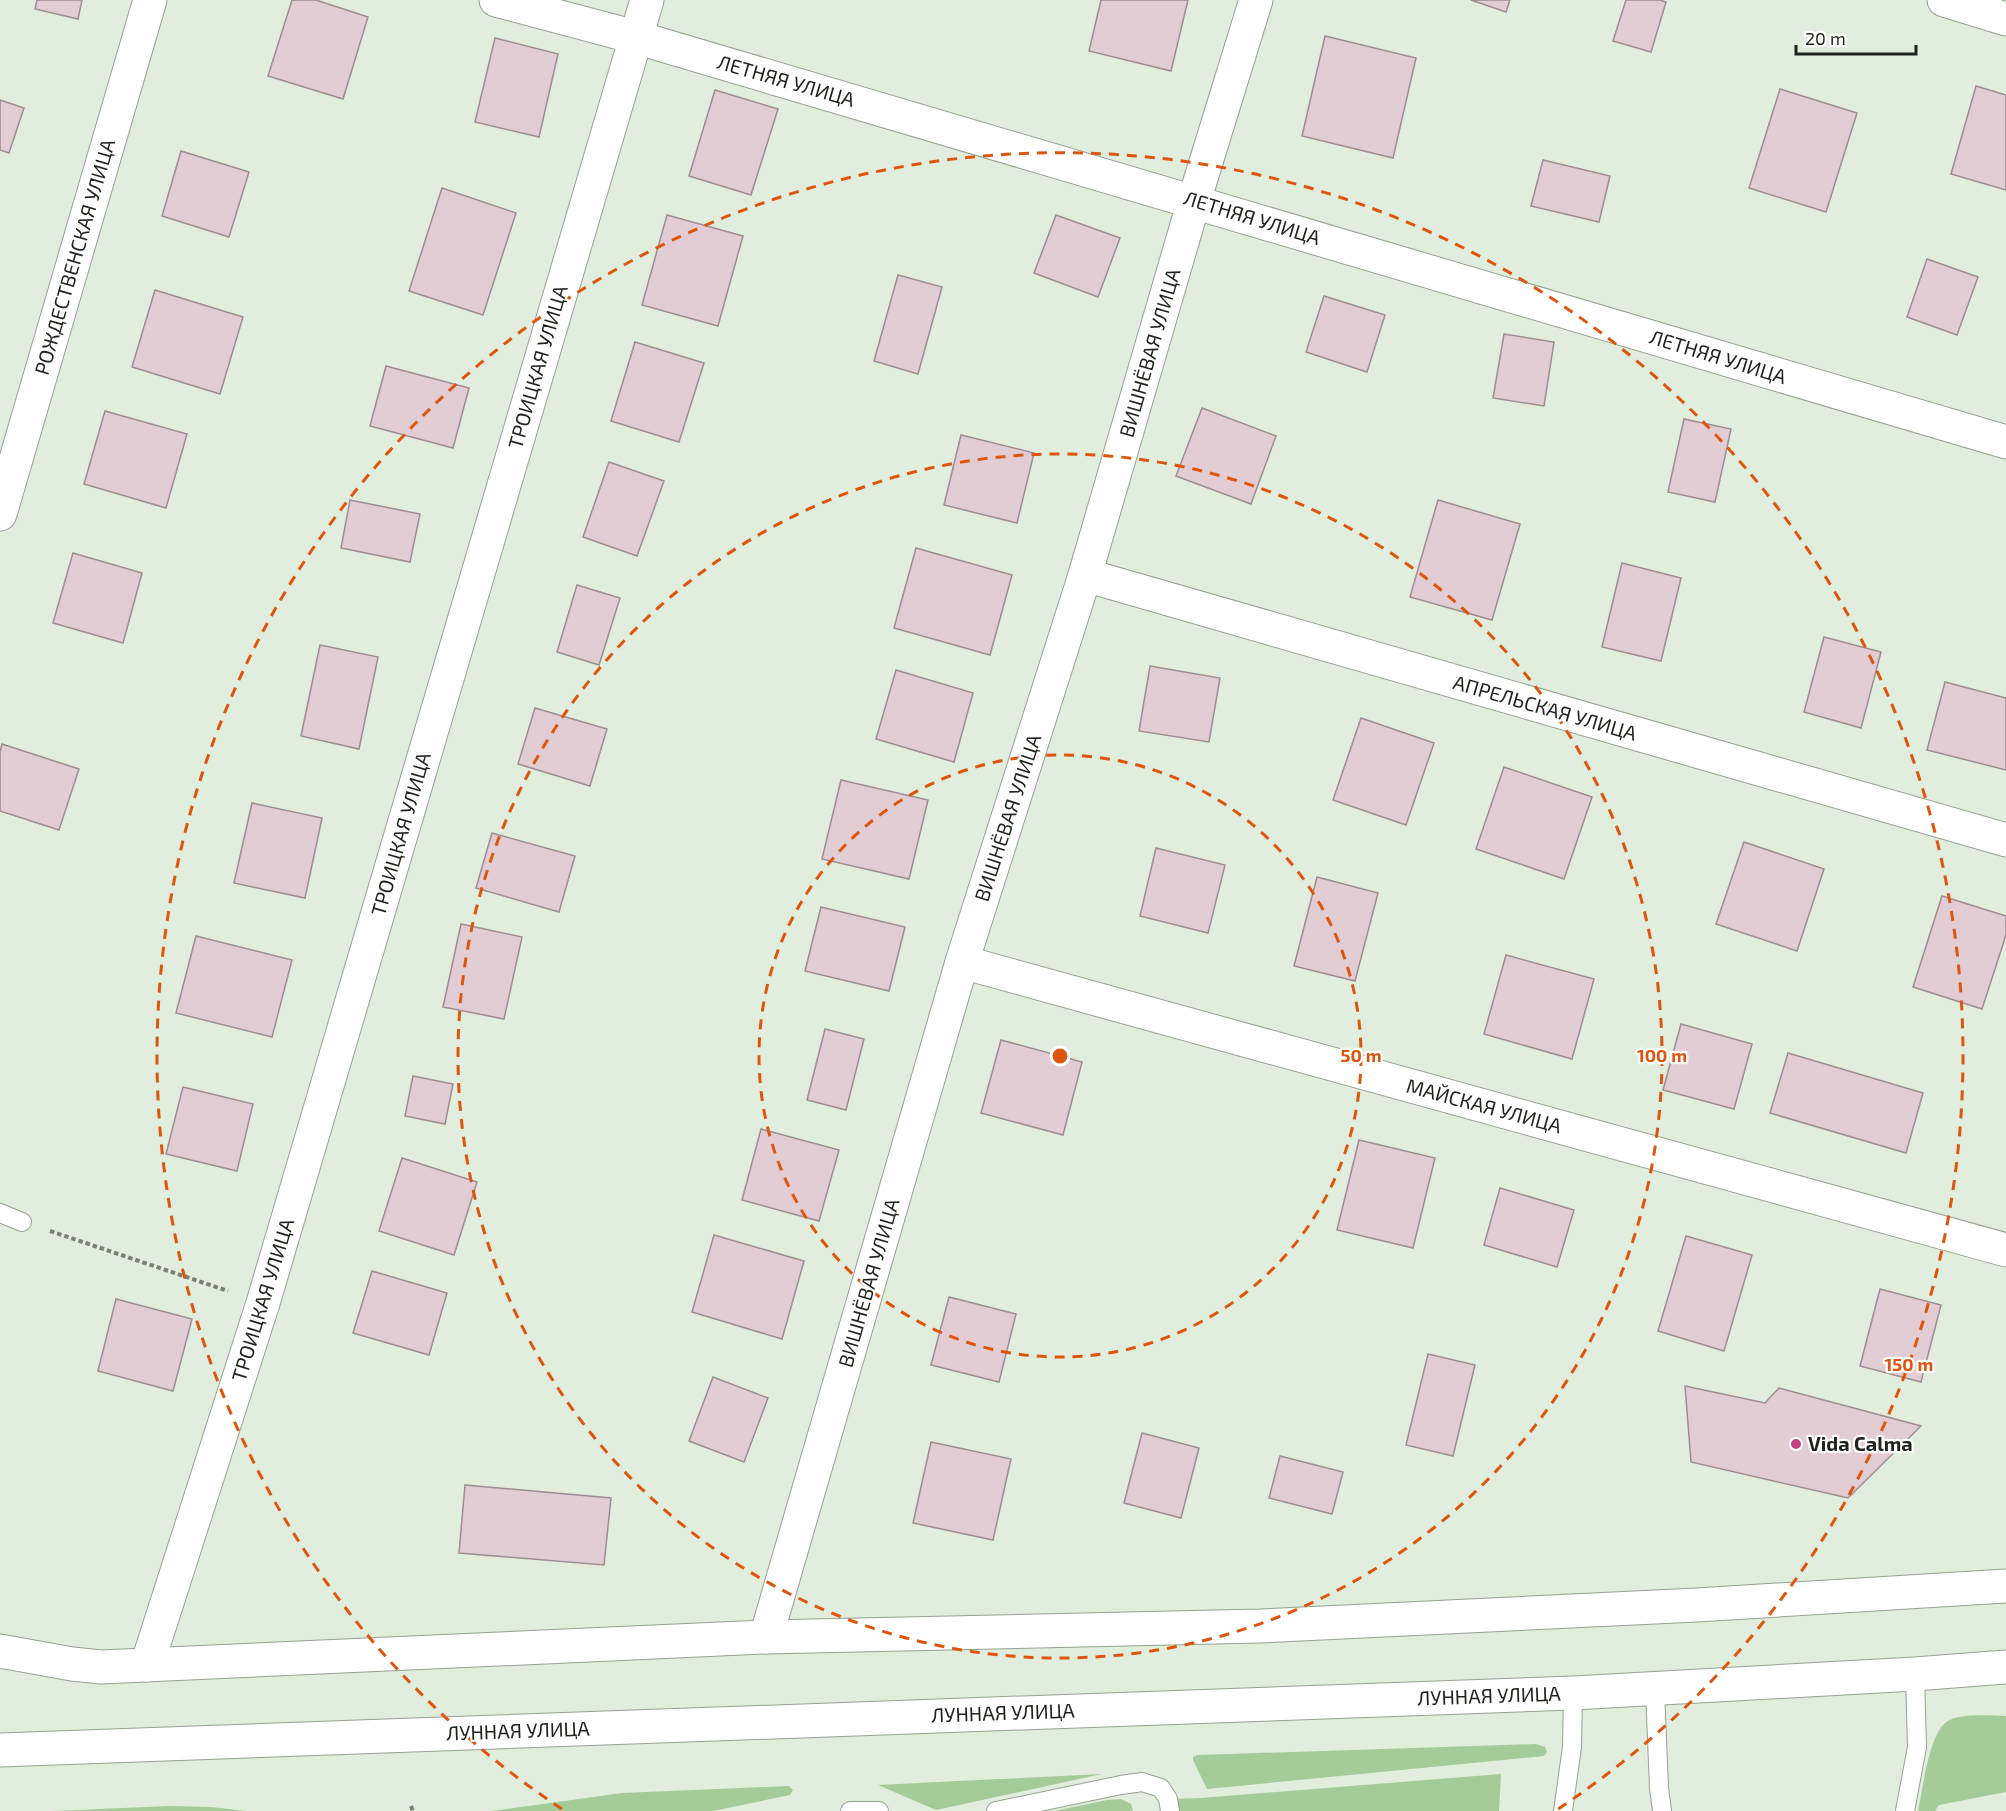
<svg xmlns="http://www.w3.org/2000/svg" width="2006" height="1811" viewBox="0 0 2006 1811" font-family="'Exo 2',sans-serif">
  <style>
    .green { fill: #a4cb98 }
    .building { fill: #e2cdd4; stroke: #9f8c92; stroke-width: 1.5 }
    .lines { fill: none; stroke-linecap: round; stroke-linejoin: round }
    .lane-casing { stroke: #96a192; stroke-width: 20 }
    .street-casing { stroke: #96a192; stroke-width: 35 }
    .secondary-casing { stroke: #96a192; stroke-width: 35 }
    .path { stroke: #788075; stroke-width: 4; stroke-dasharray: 4.5 3; stroke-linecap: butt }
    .lane { stroke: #fff; stroke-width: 18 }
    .street { stroke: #fff; stroke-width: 33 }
    .secondary { stroke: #fff; stroke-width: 33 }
    .ring { fill: none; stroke: #de560d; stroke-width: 3; stroke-dasharray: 10 8 }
    .poi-dot { fill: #c53e7d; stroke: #fff; stroke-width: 2 }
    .labels { text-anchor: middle; stroke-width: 4.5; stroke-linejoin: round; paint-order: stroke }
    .street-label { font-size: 20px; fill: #1f231d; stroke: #fff }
    .poi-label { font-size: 20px; font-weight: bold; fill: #1f231d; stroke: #fff; text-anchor: start }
    .centre { fill: #de560d; stroke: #fff; stroke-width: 3 }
    .ring-label { font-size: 18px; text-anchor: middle; font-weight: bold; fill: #de560d; stroke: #fff; stroke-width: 4.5; stroke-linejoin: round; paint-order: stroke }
  </style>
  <rect width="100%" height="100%" fill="#e1eede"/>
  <g class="green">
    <path d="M2006,1716V1792L1939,1805L1935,1811H1918C1923,1790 1929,1728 1950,1720C1965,1713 1989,1716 2006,1716Z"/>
    <path d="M1536,1744L1545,1747L1547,1752L1544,1756L1207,1789L1193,1760V1757L1198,1755Z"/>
    <path d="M1102,1774L936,1810L878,1785Z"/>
    <path d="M1501,1774L1499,1811H1170L1168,1799L1201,1798Z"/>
    <path d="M789,1786L793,1790L790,1795L713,1811H491L622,1793Z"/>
    <path d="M1121,1799L1131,1804L1133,1811H1054L1107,1800Z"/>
    <path d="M169,1806L211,1807L247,1811H54Z"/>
  </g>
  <g class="building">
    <path d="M37,0H82L78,19L35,9Z"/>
    <path d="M292,0H316L368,17L343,99L268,76Z"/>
    <path d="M1101,0H1188L1171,71L1089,51Z"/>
    <path d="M1471,0H1510L1506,12Z"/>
    <path d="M1626,0H1660L1666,2L1651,52L1613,41Z"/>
    <path d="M1325,36L1416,58L1393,158L1302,136Z"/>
    <path d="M495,38L558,54L539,137L475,122Z"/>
    <path d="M1976,86L2006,95V190L1951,174Z"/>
    <path d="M1780,89L1857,113L1826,212L1749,188Z"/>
    <path d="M715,90L778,109L751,195L689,176Z"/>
    <path d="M0,100L24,108L9,153L0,150Z"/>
    <path d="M181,151L249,172L229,237L162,216Z"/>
    <path d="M1543,160L1610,176L1599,222L1531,206Z"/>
    <path d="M442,188L516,213L483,315L409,291Z"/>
    <path d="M667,215L743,236L718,326L642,305Z"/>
    <path d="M1056,215L1120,238L1098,297L1034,273Z"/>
    <path d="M1927,259L1978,277L1957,335L1907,317Z"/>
    <path d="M898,275L942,287L918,374L874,361Z"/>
    <path d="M155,290L243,317L220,394L132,367Z"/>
    <path d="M1324,296L1385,315L1367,372L1306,352Z"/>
    <path d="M1504,334L1554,342L1544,406L1493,398Z"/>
    <path d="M635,342L704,363L679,442L611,421Z"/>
    <path d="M386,366L469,388L453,448L370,426Z"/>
    <path d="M1202,408L1276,436L1251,504L1176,476Z"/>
    <path d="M105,411L187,434L166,508L84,484Z"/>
    <path d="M1684,419L1731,429L1715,502L1668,492Z"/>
    <path d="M961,435L1034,453L1017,523L944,505Z"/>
    <path d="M609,462L664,481L637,556L583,537Z"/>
    <path d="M350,500L420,514L410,562L341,548Z"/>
    <path d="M1438,500L1520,524L1492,620L1410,597Z"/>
    <path d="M916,548L1012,575L990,655L894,628Z"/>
    <path d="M73,553L142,573L123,643L53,623Z"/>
    <path d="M1622,563L1681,578L1661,661L1602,647Z"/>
    <path d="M577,585L620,598L599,665L557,652Z"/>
    <path d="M1824,637L1881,652L1861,728L1804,712Z"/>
    <path d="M320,645L378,657L359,749L301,736Z"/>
    <path d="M1150,666L1220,678L1209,742L1139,731Z"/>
    <path d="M896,670L973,693L954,762L876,739Z"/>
    <path d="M1945,682L2006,698V770L1927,750Z"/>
    <path d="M535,708L607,729L590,786L518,764Z"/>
    <path d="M1361,718L1434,743L1406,825L1333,800Z"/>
    <path d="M2,744L79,769L59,830L0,811V752Z"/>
    <path d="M1504,767L1592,797L1564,879L1476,849Z"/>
    <path d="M841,780L928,800L909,879L822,859Z"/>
    <path d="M252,803L322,818L305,898L234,883Z"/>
    <path d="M492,833L575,856L559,912L476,888Z"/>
    <path d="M1744,842L1824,869L1797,951L1716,924Z"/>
    <path d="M1156,848L1225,865L1208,933L1140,916Z"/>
    <path d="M1317,877L1378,893L1355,981L1294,966Z"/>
    <path d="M1942,896L2006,916V935L1982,1009L1913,987Z"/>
    <path d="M821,907L905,927L889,991L805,971Z"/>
    <path d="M461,924L522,937L504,1019L443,1007Z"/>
    <path d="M196,936L292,960L272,1037L176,1013Z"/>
    <path d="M1506,955L1594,979L1572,1059L1484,1034Z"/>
    <path d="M1681,1024L1752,1044L1734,1109L1663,1090Z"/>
    <path d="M825,1029L864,1039L846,1110L807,1100Z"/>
    <path d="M1001,1040L1082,1062L1063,1135L981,1113Z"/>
    <path d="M1788,1053L1923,1093L1906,1153L1770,1113Z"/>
    <path d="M413,1076L453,1084L445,1124L405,1116Z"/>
    <path d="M183,1087L253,1104L237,1171L166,1154Z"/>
    <path d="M761,1129L839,1150L819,1221L742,1200Z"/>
    <path d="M1359,1140L1435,1158L1413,1248L1337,1230Z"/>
    <path d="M402,1158L477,1182L454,1255L379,1231Z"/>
    <path d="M1500,1188L1574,1210L1557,1267L1484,1245Z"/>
    <path d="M714,1235L804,1261L782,1339L692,1312Z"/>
    <path d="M1686,1236L1752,1255L1724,1351L1658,1331Z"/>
    <path d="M372,1271L447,1293L429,1355L353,1333Z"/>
    <path d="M1880,1289L1941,1305L1921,1382L1860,1366Z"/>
    <path d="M949,1297L1016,1314L999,1382L931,1365Z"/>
    <path d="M116,1299L192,1319L173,1391L98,1371Z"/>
    <path d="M1428,1354L1475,1365L1453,1456L1406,1445Z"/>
    <path d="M713,1377L768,1398L744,1462L689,1441Z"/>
    <path d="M1685,1386L1765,1403L1779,1388L1921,1426L1848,1498L1691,1462Z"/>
    <path d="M1142,1433L1199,1448L1181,1518L1124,1503Z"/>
    <path d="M931,1442L1011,1459L993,1540L913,1523Z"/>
    <path d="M1280,1456L1343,1472L1332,1514L1269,1498Z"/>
    <path d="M465,1485L611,1498L604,1565L459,1553Z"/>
  </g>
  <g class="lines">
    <defs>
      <g id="lane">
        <path d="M0,1213L22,1222"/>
        <path d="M1655,1690L1659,1788L1662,1811"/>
        <path d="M850,1811H879"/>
        <path d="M996,1811L1121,1785L1142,1782L1161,1788L1168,1799L1170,1811"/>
        <path d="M1563,1811L1572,1747L1573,1693"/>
        <path d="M1905,1811L1917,1747L1915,1674"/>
      </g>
      <g id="street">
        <path d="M496,0L635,37L2006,442"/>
        <path d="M1944,0L2006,19"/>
        <path d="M0,514L150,0"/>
        <path d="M1085,575L2006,840"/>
        <path d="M962,962L2006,1250"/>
        <path d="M766,1637L962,962L1085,575L1194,201L1256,0"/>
        <path d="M0,1651L72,1664L101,1667L766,1637L1260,1626L1697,1605L2006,1586"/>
        <path d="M147,1665L263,1303L647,0"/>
      </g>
      <path id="secondary" d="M0,1750L1573,1693L1915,1674L2006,1667"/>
    </defs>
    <use href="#lane" class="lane-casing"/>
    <use href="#street" class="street-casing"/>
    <use href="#secondary" class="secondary-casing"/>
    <g class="path">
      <path d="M50,1231L228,1291"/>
      <path d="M411,1806L413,1811"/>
    </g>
    <use href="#lane" class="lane"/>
    <use href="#street" class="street"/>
    <use href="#secondary" class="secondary"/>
  </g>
  <g class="ring">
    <circle cx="1060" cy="1056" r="301"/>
    <circle cx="1060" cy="1056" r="602"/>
    <path d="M562 1809A903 903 0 1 1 1558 1809"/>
  </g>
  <circle class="poi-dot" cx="1796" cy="1444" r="6"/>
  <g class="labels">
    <g class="street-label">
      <text transform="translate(786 81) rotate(16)" y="7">ЛЕТНЯЯ УЛИЦА</text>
      <text transform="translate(1252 218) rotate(17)" y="7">ЛЕТНЯЯ УЛИЦА</text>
      <text transform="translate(75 257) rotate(-74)" y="7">РОЖДЕСТВЕНСКАЯ УЛИЦА</text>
      <text transform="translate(1150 353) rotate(-74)" y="7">ВИШНЁВАЯ УЛИЦА</text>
      <text transform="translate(1718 357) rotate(17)" y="7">ЛЕТНЯЯ УЛИЦА</text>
      <text transform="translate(538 367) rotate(-74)" y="7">ТРОИЦКАЯ УЛИЦА</text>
      <text transform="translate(1545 708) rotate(16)" y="7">АПРЕЛЬСКАЯ УЛИЦА</text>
      <text transform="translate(1008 818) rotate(-72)" y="7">ВИШНЁВАЯ УЛИЦА</text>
      <text transform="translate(401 834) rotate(-74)" y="7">ТРОИЦКАЯ УЛИЦА</text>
      <text transform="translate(1484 1106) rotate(15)" y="7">МАЙСКАЯ УЛИЦА</text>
      <text transform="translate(869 1283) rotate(-74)" y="7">ВИШНЁВАЯ УЛИЦА</text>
      <text transform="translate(263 1300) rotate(-73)" y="7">ТРОИЦКАЯ УЛИЦА</text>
      <text transform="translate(1489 1696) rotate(-2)" y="7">ЛУННАЯ УЛИЦА</text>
      <text transform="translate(1003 1713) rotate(-2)" y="7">ЛУННАЯ УЛИЦА</text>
      <text transform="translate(518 1731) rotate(-2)" y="7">ЛУННАЯ УЛИЦА</text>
    </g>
    <g class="poi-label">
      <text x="1808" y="1451">Vida Calma</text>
    </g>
  </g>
  <circle cx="1060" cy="1056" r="9" class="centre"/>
  <g class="ring-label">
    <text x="1361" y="1062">50 m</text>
    <text x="1662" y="1062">100 m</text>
    <text x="1909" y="1371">150 m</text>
  </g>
  <path d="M1796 45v9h120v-9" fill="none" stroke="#1f231d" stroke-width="3"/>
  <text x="1805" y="45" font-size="18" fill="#1f231d" stroke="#ffffff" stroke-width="4.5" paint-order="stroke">20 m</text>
</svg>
